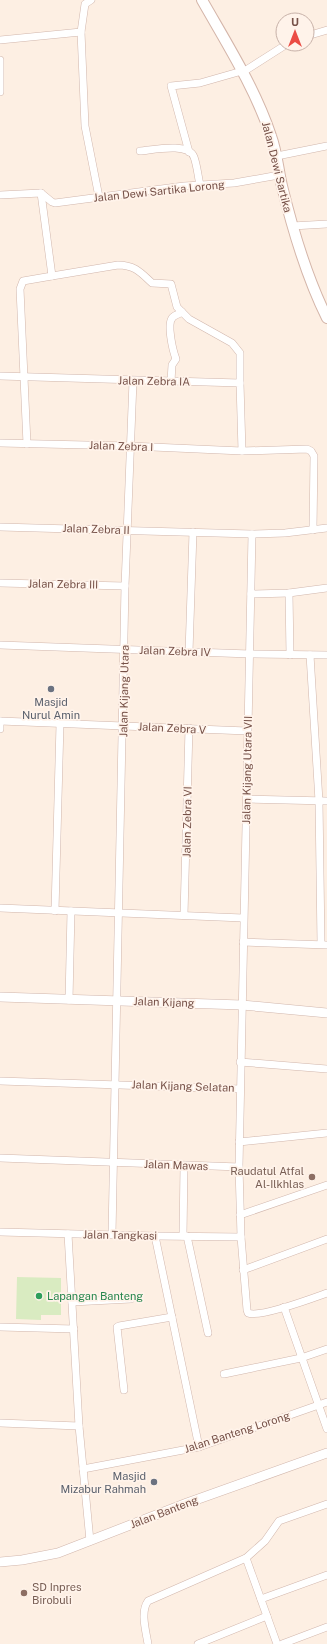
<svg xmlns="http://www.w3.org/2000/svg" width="327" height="1644" viewBox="0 0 327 1644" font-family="'Public Sans',sans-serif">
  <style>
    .green { fill: #d9ebc1 }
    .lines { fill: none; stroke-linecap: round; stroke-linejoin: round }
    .minor-casing { stroke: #d1b6ac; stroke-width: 8 }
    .tertiary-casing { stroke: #d1b6ac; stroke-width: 10 }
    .secondary-casing { stroke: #d4b5a9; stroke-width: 12 }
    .minor { stroke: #fff; stroke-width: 7 }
    .tertiary { stroke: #fff; stroke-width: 9 }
    .secondary { stroke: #fff; stroke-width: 10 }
    .worship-dot { fill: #6b7280; stroke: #fff3ea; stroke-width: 1.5 }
    .education-dot { fill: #8d6e63; stroke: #fff3ea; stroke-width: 1.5 }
    .leisure-dot { fill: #2e9e5b; stroke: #fff3ea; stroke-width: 1.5 }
    .labels { text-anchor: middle; stroke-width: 3.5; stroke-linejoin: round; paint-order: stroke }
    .street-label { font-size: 11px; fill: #765148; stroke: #fff3ea }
    .worship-label { font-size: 11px; fill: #5b616d; stroke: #fff3ea }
    .education-label { font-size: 11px; fill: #785e54; stroke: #fff3ea; text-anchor: end }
    .leisure-label { font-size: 11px; fill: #27864d; stroke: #fff3ea; text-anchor: start }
  </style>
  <rect width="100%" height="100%" fill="#fdefe3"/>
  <path class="green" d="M17,1277L61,1278V1315H41V1320L16,1319Z"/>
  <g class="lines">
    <defs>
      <g id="minor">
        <path d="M91,0L85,4L81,32L85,126L99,197"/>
        <path d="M307,36L327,30"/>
        <path d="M0,40L81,32"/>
        <path d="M0,60V92"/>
        <path d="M243,72L287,44"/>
        <path d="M140,151C153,150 188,142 194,157C197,165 198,176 200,185"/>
        <path d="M189,152L171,86L200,83L242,71"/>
        <path d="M277,156L327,146"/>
        <path d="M0,195L41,193L52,202L55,203L184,186L234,183L279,175"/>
        <path d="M292,226L327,224"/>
        <path d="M52,276L118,265C135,265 141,273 152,283L171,284L177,307L189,319L232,343L240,353V383"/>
        <path d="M0,376L240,383L242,451"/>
        <path d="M171,381L172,365L176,359C173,351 166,323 173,317C175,315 179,314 182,312"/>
        <path d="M0,443L130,446L242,451L307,449L311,451L314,456L313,530"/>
        <path d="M27,444L20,289L23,281L52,276L41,193"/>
        <path d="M0,527L252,534L285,533L327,528"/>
        <path d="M252,534L239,1167L241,1237L247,1310L248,1313C260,1318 313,1298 327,1293"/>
        <path d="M0,583L125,586"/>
        <path d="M289,593L290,655"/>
        <path d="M251,594L289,593L327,588"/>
        <path d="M0,645L250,654L327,655"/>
        <path d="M189,652L193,532"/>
        <path d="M310,655L319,801L321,944"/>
        <path d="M0,721L247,731"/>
        <path d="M0,729V721"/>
        <path d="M247,799L327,801"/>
        <path d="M0,908L243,918"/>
        <path d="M55,911L60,724"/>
        <path d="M184,915L189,728"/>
        <path d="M243,942L327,945"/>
        <path d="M69,1000L71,911"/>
        <path d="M240,1062L327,1069"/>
        <path d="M0,1081L240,1089"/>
        <path d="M239,1142L327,1133"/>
        <path d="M0,1158L239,1167"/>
        <path d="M240,1215L327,1185"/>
        <path d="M0,1232L155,1236L241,1237"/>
        <path d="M68,1234L79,1426L90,1541"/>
        <path d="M112,1234L125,586L133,381"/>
        <path d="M155,1236L199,1447"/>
        <path d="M183,1236L184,1166"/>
        <path d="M187,1236L208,1333"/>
        <path d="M243,1270L327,1239"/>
        <path d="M72,1302L131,1299"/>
        <path d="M284,1307L327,1429"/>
        <path d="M0,1327L74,1329"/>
        <path d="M224,1374L301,1358L327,1349"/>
        <path d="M124,1390L117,1327L119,1326L172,1317"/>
        <path d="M0,1423L79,1426"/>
        <path d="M83,1469L199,1447L327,1402"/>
        <path d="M246,1558L277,1644"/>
        <path d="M261,1599L327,1575"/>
        <path d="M148,1644C146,1631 140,1612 148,1601L246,1558L265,1541L279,1521L327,1504"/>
        <path d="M198,1644L267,1616"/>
        <path d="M282,1644L327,1627"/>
      </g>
      <g id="tertiary">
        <path d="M0,997L242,1005L327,1013"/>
        <path d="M0,1562L22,1560L58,1553L187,1503L327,1453"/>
      </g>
      <path id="secondary" d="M202,0C227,44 255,88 271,136C277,152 278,169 282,186C293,231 306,276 327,318"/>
    </defs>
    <use href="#minor" class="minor-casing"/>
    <use href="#tertiary" class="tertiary-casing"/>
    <use href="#secondary" class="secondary-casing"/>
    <use href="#minor" class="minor"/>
    <use href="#tertiary" class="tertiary"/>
    <use href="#secondary" class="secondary"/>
  </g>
  <g class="worship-dot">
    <circle cx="51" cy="689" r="4"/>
    <circle cx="154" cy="1482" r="4"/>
  </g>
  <g class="education-dot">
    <circle cx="312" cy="1177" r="4"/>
    <circle cx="24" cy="1593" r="4"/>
  </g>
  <circle class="leisure-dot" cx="39" cy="1296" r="4"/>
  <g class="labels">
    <g class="street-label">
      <text transform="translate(277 167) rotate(76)" y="4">Jalan Dewi Sartika</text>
      <text transform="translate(159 191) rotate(-6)" y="4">Jalan Dewi Sartika Lorong</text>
      <text transform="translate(154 381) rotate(1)" y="4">Jalan Zebra IA</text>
      <text transform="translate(121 446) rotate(2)" y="4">Jalan Zebra I</text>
      <text transform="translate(96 529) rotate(2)" y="4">Jalan Zebra II</text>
      <text transform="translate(63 584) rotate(1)" y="4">Jalan Zebra III</text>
      <text transform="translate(175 651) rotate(2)" y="4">Jalan Zebra IV</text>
      <text transform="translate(124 691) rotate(-89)" y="4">Jalan Kijang Utara</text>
      <text transform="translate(172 728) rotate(3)" y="4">Jalan Zebra V</text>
      <text transform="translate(247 770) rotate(-89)" y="4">Jalan Kijang Utara VII</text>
      <text transform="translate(187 822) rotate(-89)" y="4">Jalan Zebra VI</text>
      <text transform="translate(164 1002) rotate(2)" y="4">Jalan Kijang</text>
      <text transform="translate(183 1086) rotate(2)" y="4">Jalan Kijang Selatan</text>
      <text transform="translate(176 1165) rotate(2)" y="4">Jalan Mawas</text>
      <text transform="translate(120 1235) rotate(1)" y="4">Jalan Tangkasi</text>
      <text transform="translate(237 1432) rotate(-18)" y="4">Jalan Banteng Lorong</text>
      <text transform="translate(164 1512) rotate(-21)" y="4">Jalan Banteng</text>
    </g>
    <g class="worship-label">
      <text x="51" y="706">Masjid<tspan x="51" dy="13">Nurul Amin</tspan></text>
      <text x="146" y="1480" text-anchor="end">Masjid<tspan x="146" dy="13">Mizabur Rahmah</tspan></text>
    </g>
    <g class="education-label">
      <text x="304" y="1175">Raudatul Atfal<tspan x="304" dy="13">Al-Ilkhlas</tspan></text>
      <text x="32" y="1591" text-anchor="start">SD Inpres<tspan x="32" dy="13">Birobuli</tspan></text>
    </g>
    <g class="leisure-label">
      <text x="47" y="1300">Lapangan Banteng</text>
    </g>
  </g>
  <g transform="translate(295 32)"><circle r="19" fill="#fff3ea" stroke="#c8b2a9"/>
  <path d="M0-3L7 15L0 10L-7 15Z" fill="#eb4c44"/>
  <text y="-6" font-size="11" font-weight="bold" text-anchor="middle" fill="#765148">U</text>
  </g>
</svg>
